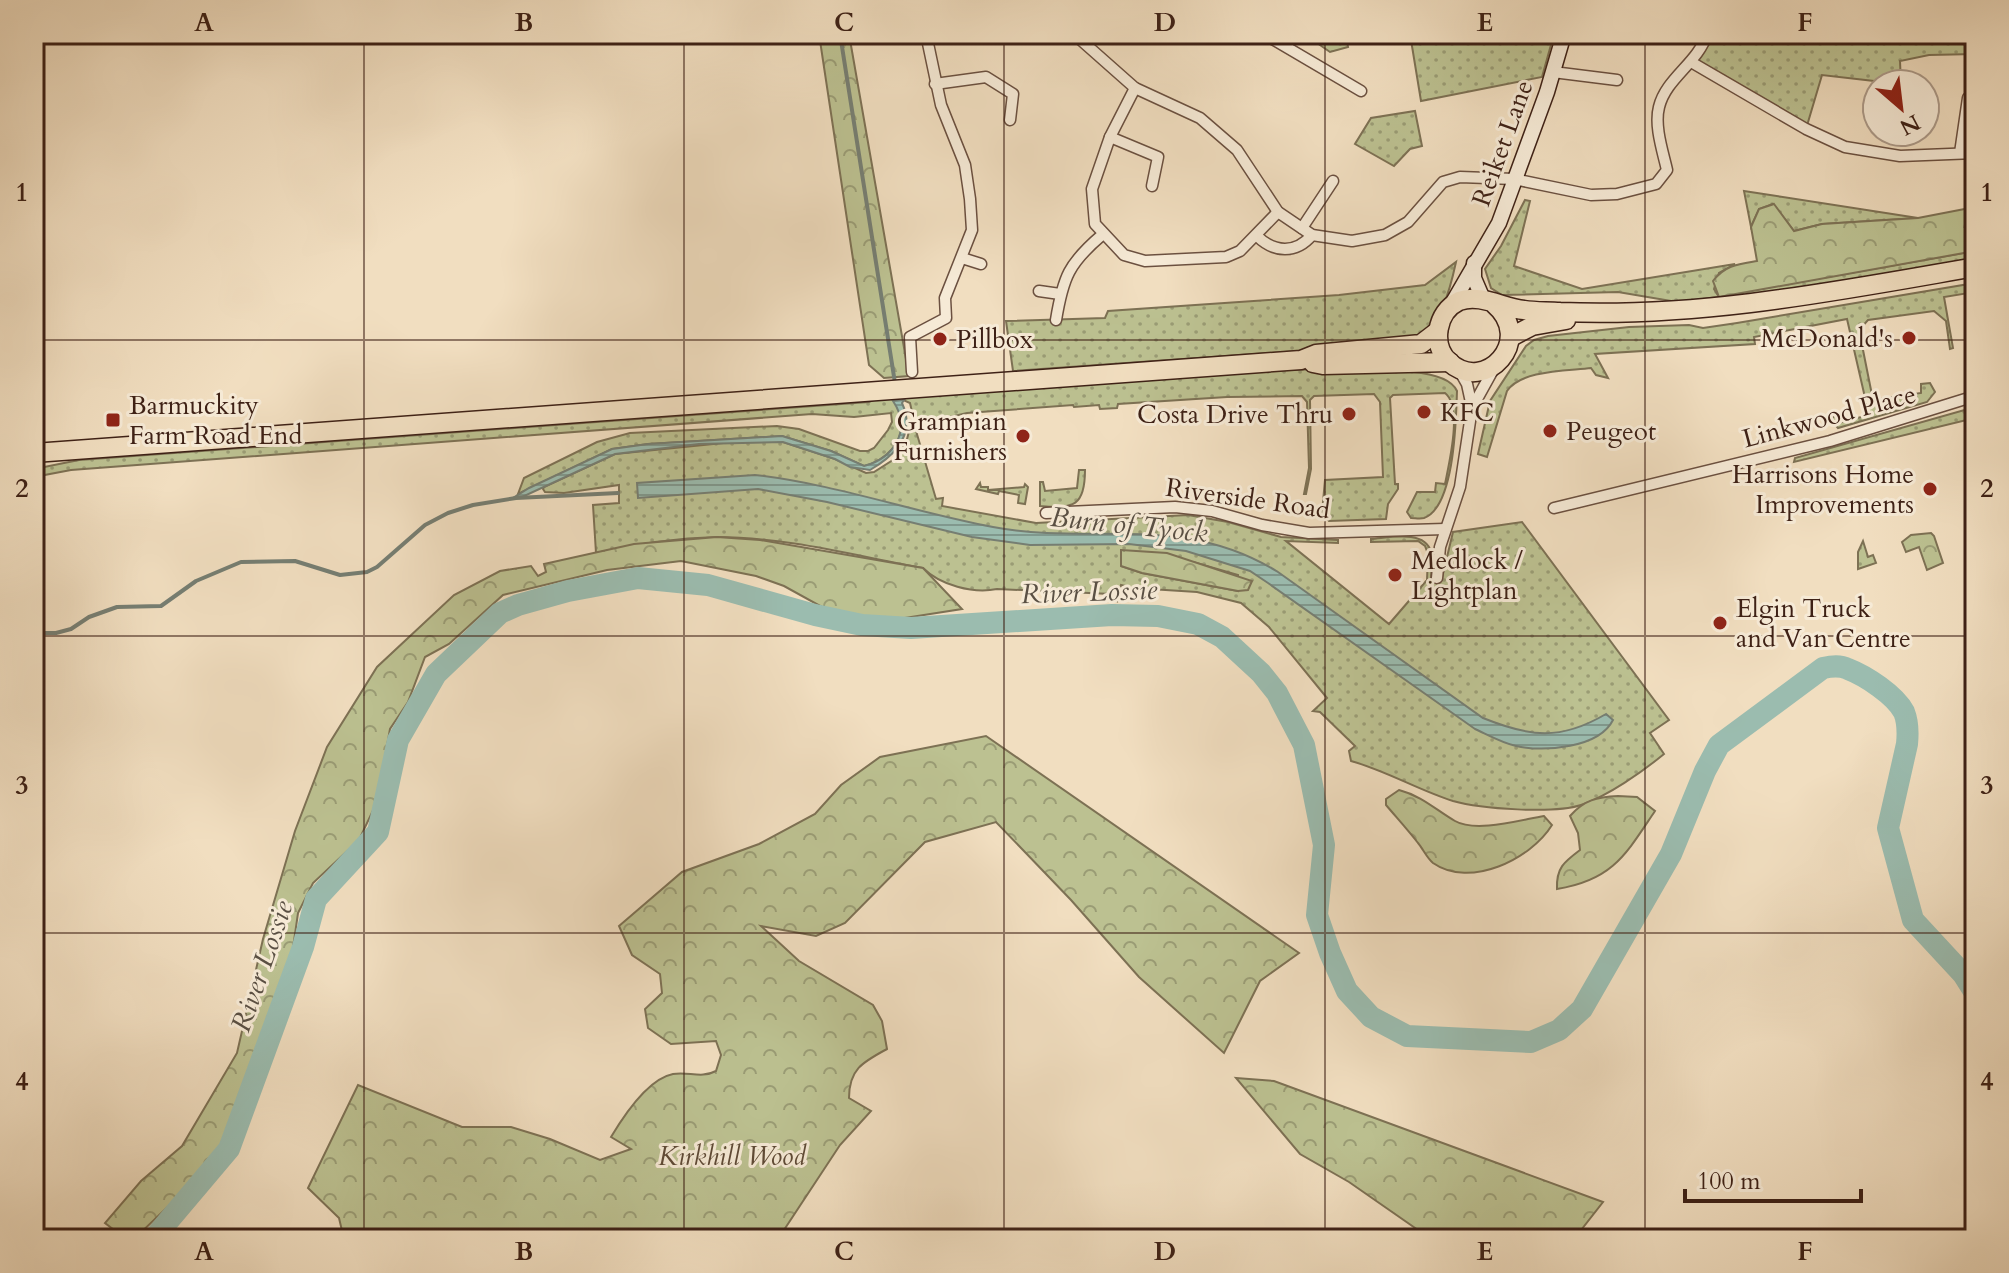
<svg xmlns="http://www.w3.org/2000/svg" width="2009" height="1273" viewBox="0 0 2009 1273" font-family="Cardo,serif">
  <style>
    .grass { fill: url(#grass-dots); stroke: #7d7154; stroke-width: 2; fill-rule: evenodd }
    .forest { fill: url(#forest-crowns); stroke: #7d7154; stroke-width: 2 }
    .water { fill: url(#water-rules); stroke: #767e72; stroke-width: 2 }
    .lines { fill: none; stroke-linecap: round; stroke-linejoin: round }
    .stream { stroke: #767e72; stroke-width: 4 }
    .river { stroke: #9bbcaf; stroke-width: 22 }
    .street-casing { stroke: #6b5040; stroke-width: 13 }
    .secondary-casing { stroke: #3e2116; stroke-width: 17 }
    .highway-casing { stroke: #3e2116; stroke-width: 21 }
    .street { stroke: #f6ead6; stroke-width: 10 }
    .secondary { stroke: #f6ead6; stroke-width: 14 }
    .highway { stroke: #f1dec0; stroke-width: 18 }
    .grid { fill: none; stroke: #3e2116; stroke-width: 2; stroke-opacity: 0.55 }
    .poi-dot { fill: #8f2418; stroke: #f6ead6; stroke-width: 3 }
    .labels { text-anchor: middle; stroke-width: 6; stroke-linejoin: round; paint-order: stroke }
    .street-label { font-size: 26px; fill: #3e2116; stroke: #f6ead6 }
    .poi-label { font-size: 26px; fill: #3e2116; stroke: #f6ead6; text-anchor: start }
    .park-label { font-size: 26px; font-style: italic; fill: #5e4935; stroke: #f6ead6 }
    .water-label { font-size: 28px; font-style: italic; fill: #5a5044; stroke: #f6ead6 }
    .neatline { fill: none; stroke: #3e2116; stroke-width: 3 }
    .grid-label { font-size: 26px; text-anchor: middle; font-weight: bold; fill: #3e2116 }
  </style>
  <defs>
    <pattern id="grass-dots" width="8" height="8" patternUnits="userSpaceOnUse" patternTransform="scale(2)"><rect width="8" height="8" fill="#bcc191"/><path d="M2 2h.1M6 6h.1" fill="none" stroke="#9a9c75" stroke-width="1.8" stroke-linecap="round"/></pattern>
    <pattern id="forest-crowns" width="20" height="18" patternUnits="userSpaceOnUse" patternTransform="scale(2)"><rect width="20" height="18" fill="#bcc191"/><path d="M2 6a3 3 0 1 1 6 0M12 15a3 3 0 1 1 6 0" fill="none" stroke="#9a9c75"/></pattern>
    <pattern id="water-rules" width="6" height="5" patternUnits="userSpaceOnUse" patternTransform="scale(2)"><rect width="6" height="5" fill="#9bbcaf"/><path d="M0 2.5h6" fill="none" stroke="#80988d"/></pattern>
  </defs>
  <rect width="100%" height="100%" fill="#f1dec0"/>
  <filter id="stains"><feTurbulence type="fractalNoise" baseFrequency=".0025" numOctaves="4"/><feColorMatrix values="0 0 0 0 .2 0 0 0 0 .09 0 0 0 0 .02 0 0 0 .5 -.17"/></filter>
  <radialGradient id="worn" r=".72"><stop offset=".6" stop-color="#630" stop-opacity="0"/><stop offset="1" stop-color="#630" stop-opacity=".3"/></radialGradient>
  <g class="grass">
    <path d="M1315,34H1346L1348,47L1330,52L1317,43Z"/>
    <path d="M1410,34H1554L1542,77L1421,101Z"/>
    <path d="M1707,34H1975V54L1929,55L1900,61L1901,84L1822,75L1806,129L1691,62Z"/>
    <path d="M1415,111L1422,146L1410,149L1394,166L1355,144L1371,118Z"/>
    <path d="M1744,191L1918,218L1822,224L1794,231L1773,204L1759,209L1751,227Z"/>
    <path d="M1525,200L1530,201L1514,266L1582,289L1735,264L1719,273L1714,289L1719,297L1677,302L1618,292L1502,295L1491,288L1485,269L1501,246Z"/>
    <path d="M1975,251V259L1743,300V292Z"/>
    <path d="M1456,262C1450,290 1442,324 1414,337L1354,347L1013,371L1006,321L1105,318L1108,311L1339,295L1425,285Z"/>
    <path d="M1975,283V292L1944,297L1953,348L1950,349L1946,321L1934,311L1868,320L1859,330L1873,400L1921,393V384L1930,383L1935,392L1927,402L1838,428L1831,420L1835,415L1838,423L1869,415L1847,319L1754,337L1755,344L1595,354L1608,378L1596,375L1591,368C1567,371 1521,370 1507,391L1487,457L1478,454L1490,401L1526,346L1534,340L1548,336L1629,327L1689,325L1703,328L1737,323Z"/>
    <path d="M1326,369L1328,373C1356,373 1444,362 1457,391C1456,418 1455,507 1424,518C1420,519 1415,518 1411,518L1407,512L1417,492H1435L1436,483L1445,484C1449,463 1463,407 1445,393L1393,395L1390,398L1395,484H1398V489L1388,504L1386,519L1329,521L1322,513L1325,480L1383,477L1380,402L1374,394L1314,396L1310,400L1311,469L1306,494H1304L1309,468L1307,402L1302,396L1227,397L1118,404L1117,408L1100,409L1099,405L1074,407L1073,405L967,413L933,421L931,418L914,424L936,499L943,498L942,506L1036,523L1188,515L1228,522L1281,537L1338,540V543L1286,541L1389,624L1427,580L1428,554L1425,546L1418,541L1371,542V539C1388,538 1425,529 1431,552C1433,560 1431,571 1431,579L1442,578L1453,532L1522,522L1669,720L1650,733L1664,754C1642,772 1608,796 1581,805C1554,814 1481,809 1453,801C1418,790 1387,771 1351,761L1349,751L1355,746L1320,712L1313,711L1327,698L1269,627L1241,603L1197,592L1134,588L1121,585L1117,601L1111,594L997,589C973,594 940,585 923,568C856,556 786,537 717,537C677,538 635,544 596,553L593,505L619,503V485L564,493L545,492L543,489L544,487L615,454L733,442H783L835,459L866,473L874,472L896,458L906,443L913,416L910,403L903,400L904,395L1218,372ZM1193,562L1238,575V591L1142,573L1121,566Z"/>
    <path d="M892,395C894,403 901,410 902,418C905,442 885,461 864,466L831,451L782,436L648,444L612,449L518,494L524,478L597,442L630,433L777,426L799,429L860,451H868L874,448L888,430L892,422L891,413L854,417L812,414L71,470L34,477V469L79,460L869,402L880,397Z"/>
    <path d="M1968,409L1975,410V418L1794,462L1795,458Z"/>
    <path d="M1079,470H1085C1085,506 1074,509 1040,506V482H1043L1045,491L1077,488Z"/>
    <path d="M980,483L981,487H988V490L1024,487L1025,484L1028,487L1025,504L1018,503L1019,495L999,491L998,494L976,489Z"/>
    <path d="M1863,541L1868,557L1873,555L1876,563L1858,569V552Z"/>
  </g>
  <g class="forest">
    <path d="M819,34H849L909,376L884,378L869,365Z"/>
    <path d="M1774,204L1794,231L1822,224L1918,218L1975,207V251L1719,297L1713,281C1725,265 1739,264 1757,261L1751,227L1759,209Z"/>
    <path d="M1931,533L1934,536L1943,563L1927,570L1919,547L1906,552L1902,542L1911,535Z"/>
    <path d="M717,537L760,540L923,568L962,609L892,620L831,612L784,586L756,576L681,561L607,570L503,595L449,644L425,657L408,702L390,729L377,802L359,840L313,883L298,913L292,955L221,1149L173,1202L134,1239H126L105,1223L141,1181L182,1146L237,1053L263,939L295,831L327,747L377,667L454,595L500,571L531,566L538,576L546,572L544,564L634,544Z"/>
    <path d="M1121,550L1167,553L1252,581L1248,590L1238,591L1142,573L1121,566Z"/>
    <path d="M986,736L1299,953L1260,981L1224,1053L1139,977L1071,900L996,822L925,842L845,923L816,936L761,926L799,961L873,1005L882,1021L887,1049C863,1062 849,1069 849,1098L871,1111L840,1145L778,1239H344L339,1218L308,1188L358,1085L462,1127H511L550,1139L600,1160L631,1149L611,1137C623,1117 647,1079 673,1074C688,1071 701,1079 716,1071L721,1055L716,1041L671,1044L648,1028L645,1009L662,993L660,974L632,955L619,926L682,872L759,844L815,814L841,785L880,757Z"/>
    <path d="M1399,790C1422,796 1436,810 1455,821C1476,833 1520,820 1544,816L1552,825C1531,859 1470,889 1433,863C1427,858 1423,849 1418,843C1408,830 1397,818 1386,805V799Z"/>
    <path d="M1618,796L1637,797L1655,811C1626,854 1613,880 1557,889C1556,868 1564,862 1580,850L1578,833L1570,816C1584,800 1597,797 1618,796Z"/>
    <path d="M1236,1078L1274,1081L1603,1202L1574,1239H1431L1349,1182L1300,1154Z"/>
  </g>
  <g class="water">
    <path d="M904,400L902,403C916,434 896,455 870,470L850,467L835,459L783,442L699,444L615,454L520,498H513L529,488L612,449L648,444L782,436L831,451L864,466C895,458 912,429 893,401Z"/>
    <path d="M755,475C835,484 913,512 993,527C1094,546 1181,512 1278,572L1483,718C1530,737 1560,741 1606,714L1613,720C1599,748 1545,752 1516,746C1502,743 1488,735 1475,729L1268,583L1250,571L1186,551L1129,544L1030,545L972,537L827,502L758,489L638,498L637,483Z"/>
  </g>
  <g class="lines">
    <g class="stream">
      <path d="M840,34L895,383"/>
      <path d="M34,633H56L71,629L89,617L117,607L161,606L196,581L241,562L295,561L340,575L367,572L377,567L425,525L448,513L473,505L516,498L618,493"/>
    </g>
    <path class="river" d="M153,1239L229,1149L303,947L316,899L378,832L398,740L436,674L500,613L518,605L568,591L638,578L708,585L815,615L862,625L911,628L1112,615L1158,616L1198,624L1222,637L1261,673L1277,693L1304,745L1324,845L1317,915L1330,953L1347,991L1371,1017L1407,1036L1531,1042L1559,1030L1582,1009L1671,854L1705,771L1719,745L1823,668C1832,666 1840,665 1848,669C1866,676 1895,695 1904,712C1908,722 1908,734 1907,744L1888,828L1913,920L1963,974L1975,993"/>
    <defs>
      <g id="street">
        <path d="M1074,34L1135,88L1200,118L1237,150L1278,212L1312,235L1352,241L1385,235L1408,222L1443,182L1460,177L1514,179L1591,195L1617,194L1656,184L1667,170C1663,152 1654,126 1659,107C1666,78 1698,63 1707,34"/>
        <path d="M1264,34L1361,91"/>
        <path d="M1368,35L1369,34"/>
        <path d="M1287,46L1293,34"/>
        <path d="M1691,62L1806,129L1845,147L1900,156L1975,153"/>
        <path d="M1553,72L1617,80"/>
        <path d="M935,84L986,77L1013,94L1010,120"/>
        <path d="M1135,88L1110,137L1092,189L1095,224L1124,255L1145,261L1226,257L1240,251L1278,212"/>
        <path d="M1110,137L1158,157L1152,186"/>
        <path d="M1960,153L1968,98H1975"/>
        <path d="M1302,228L1333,181"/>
        <path d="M1257,236C1274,253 1296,254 1312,235"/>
        <path d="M962,258L981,264"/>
        <path d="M1039,291L1060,294"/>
        <path d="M1056,320C1063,277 1069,263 1102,235"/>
        <path d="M1459,370L1467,384L1472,407"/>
        <path d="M912,372L910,337L946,318L945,298L972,230L970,199L965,165L941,105L926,34"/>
        <path d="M1554,508L1830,441L1975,396"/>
        <path d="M1046,513L1175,507L1212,511L1262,525L1309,533L1445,529"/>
        <path d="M1437,578L1440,547L1460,487L1472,408L1493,370"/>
      </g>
      <g id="secondary">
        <path d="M1474,263V278L1483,299"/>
        <path d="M1449,309L1499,223L1547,92L1564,34"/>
      </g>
      <g id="highway">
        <path d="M1494,304C1536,340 1485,395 1449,362C1431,345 1436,312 1459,301C1480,293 1503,308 1524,310C1536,312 1548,311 1560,312C1701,318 1837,291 1975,267"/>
        <path d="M1511,337L1532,326L1566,320"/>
        <path d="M1313,363L1323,365L1450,362"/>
        <path d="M34,453L1301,360L1316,354L1421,344L1438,331"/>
      </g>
    </defs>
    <use href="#street" class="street-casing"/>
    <use href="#secondary" class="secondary-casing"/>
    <use href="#highway" class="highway-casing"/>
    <use href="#street" class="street"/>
    <use href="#secondary" class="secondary"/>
    <use href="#highway" class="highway"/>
  </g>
  <path class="grid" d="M364,34V1239M684,34V1239M1004,34V1239M1325,34V1239M1645,34V1239M34,340H1975M34,636H1975M34,933H1975"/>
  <g class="poi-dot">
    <circle cx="1909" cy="338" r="8"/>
    <circle cx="940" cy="339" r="8"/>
    <circle cx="1424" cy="412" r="8"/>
    <circle cx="1349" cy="414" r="8"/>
    <rect x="105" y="412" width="16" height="16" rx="4"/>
    <circle cx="1550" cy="431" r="8"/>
    <circle cx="1023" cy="436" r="8"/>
    <circle cx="1930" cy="489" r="8"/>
    <circle cx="1395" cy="575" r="8"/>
    <circle cx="1720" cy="623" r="8"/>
  </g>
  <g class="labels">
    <g class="street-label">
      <text transform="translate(1502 143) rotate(-70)" y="9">Reiket Lane</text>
      <text transform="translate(1829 416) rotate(-15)" y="9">Linkwood Place</text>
      <text transform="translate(1248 498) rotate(8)" y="9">Riverside Road</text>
    </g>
    <g class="poi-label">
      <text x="1893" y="347" text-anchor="end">McDonald's</text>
      <text x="956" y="348">Pillbox</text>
      <text x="129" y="414">Barmuckity<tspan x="129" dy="30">Farm Road End</tspan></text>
      <text x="1440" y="421">KFC</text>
      <text x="1333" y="423" text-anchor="end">Costa Drive Thru</text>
      <text x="1007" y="430" text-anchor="end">Grampian<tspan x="1007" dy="30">Furnishers</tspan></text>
      <text x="1566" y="440">Peugeot</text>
      <text x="1914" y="483" text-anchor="end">Harrisons Home<tspan x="1914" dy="30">Improvements</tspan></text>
      <text x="1411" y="569">Medlock /<tspan x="1411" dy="30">Lightplan</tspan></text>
      <text x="1736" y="617">Elgin Truck<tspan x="1736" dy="30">and Van Centre</tspan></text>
    </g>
    <g class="park-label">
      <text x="732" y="1165">Kirkhill Wood</text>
    </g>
    <g class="water-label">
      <text transform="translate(1129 524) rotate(6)" y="10">Burn of Tyock</text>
      <text transform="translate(1089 591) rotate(-2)" y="10">River Lossie</text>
      <text transform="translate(261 966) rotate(-71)" y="10">River Lossie</text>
    </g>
  </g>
  <rect width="2009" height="1273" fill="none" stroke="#f1dec0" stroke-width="88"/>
  <g transform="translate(1901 108) rotate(152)"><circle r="38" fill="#f6ead6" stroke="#ac9a89" stroke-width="2"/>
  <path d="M0-6L14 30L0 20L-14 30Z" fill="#8f2418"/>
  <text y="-12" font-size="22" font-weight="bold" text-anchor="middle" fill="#3e2116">N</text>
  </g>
  <path d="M1685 1189v12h176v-12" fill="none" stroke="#3e2116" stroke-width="4"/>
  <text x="1697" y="1189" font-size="24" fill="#3e2116" stroke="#f6ead6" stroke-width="6" paint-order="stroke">100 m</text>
  <rect x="44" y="44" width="1921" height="1185" class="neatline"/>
  <g class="grid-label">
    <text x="204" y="31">A</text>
    <text x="524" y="31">B</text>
    <text x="844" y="31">C</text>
    <text x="1165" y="31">D</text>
    <text x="1485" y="31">E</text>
    <text x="1805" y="31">F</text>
    <text x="22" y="201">1</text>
    <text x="1987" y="201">1</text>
    <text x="22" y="497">2</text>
    <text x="1987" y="497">2</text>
    <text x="22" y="794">3</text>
    <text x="1987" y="794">3</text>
    <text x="22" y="1090">4</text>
    <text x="1987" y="1090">4</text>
    <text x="204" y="1260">A</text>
    <text x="524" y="1260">B</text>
    <text x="844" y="1260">C</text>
    <text x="1165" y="1260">D</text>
    <text x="1485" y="1260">E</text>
    <text x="1805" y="1260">F</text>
  </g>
  <rect width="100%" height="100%" filter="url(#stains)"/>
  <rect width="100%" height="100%" fill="url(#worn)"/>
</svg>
